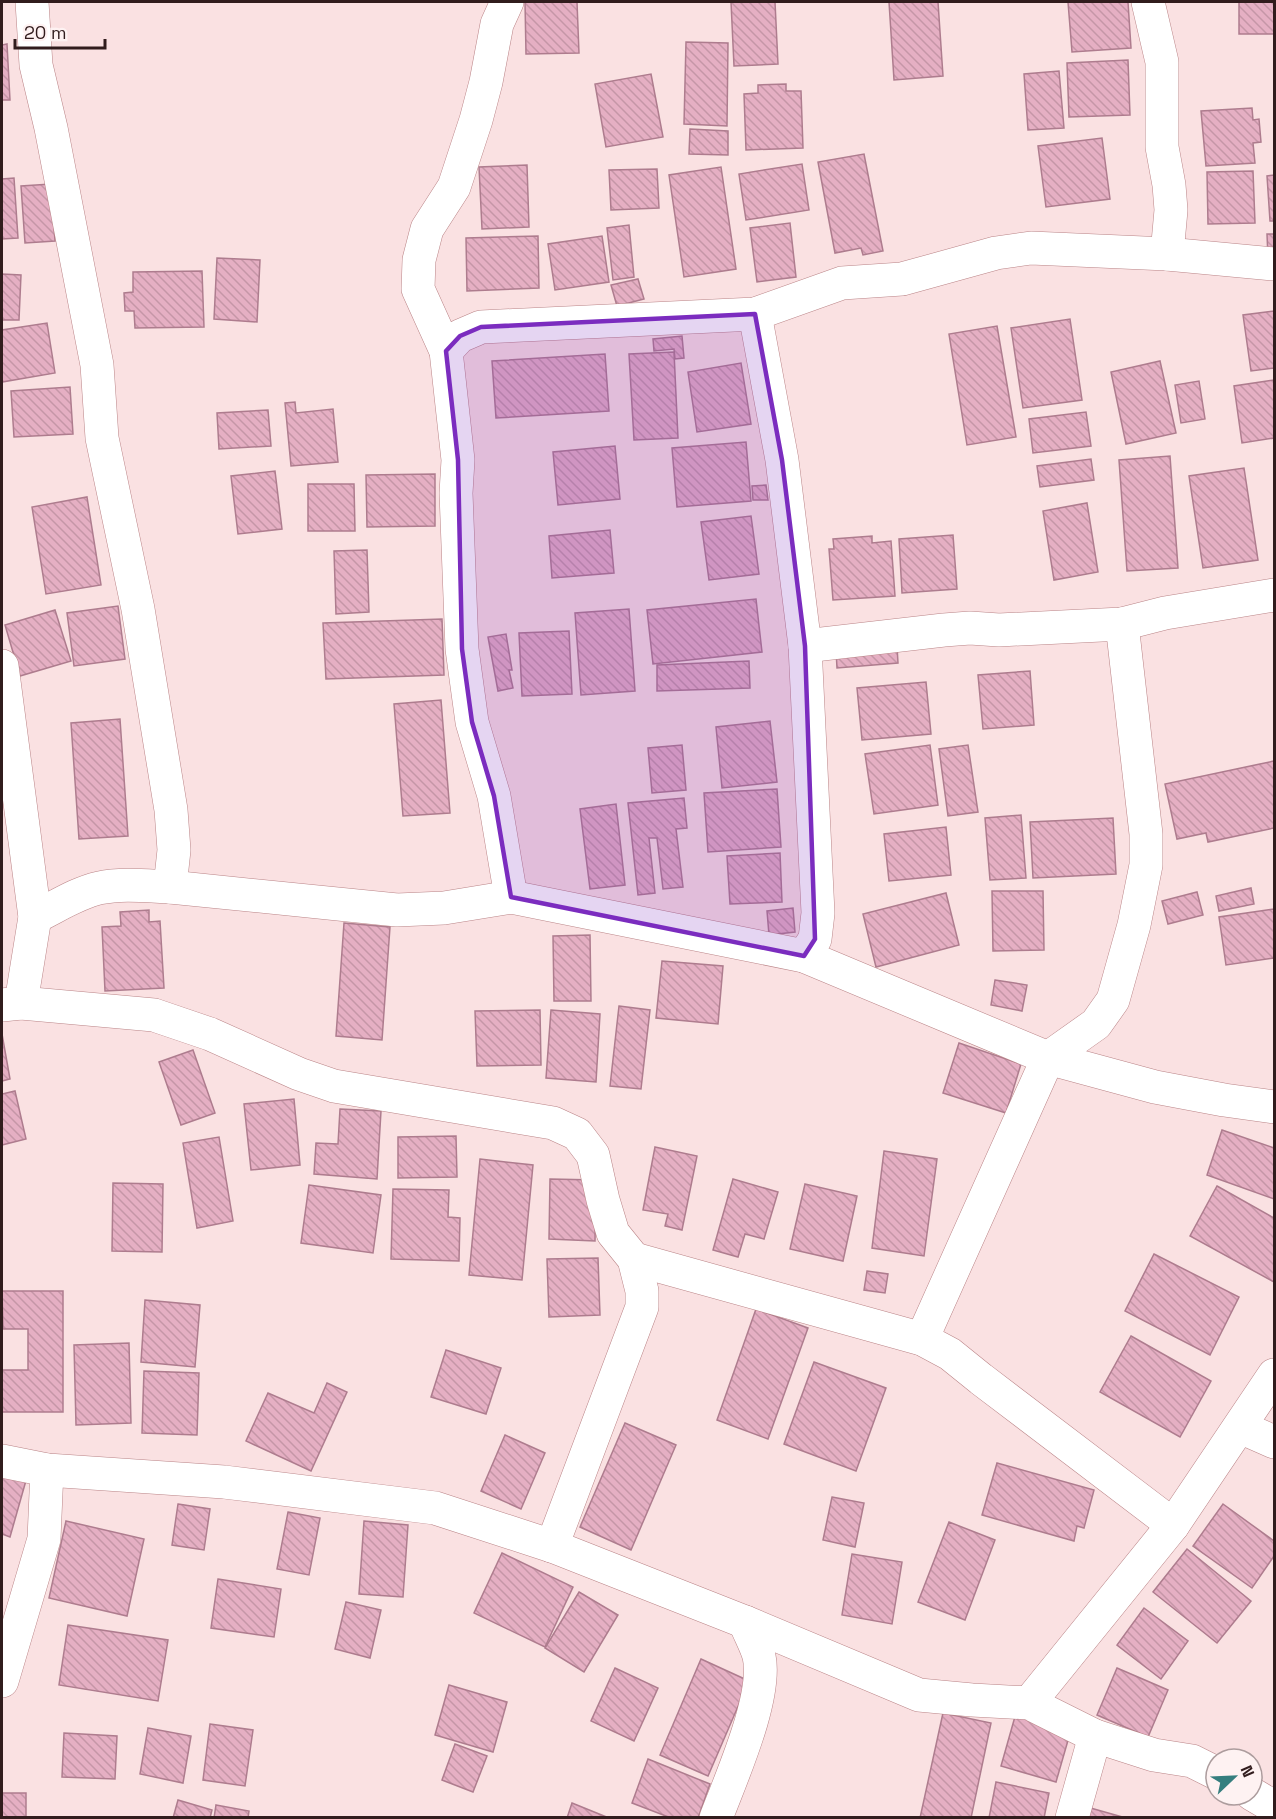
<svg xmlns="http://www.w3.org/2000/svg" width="1276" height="1819" viewBox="0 0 1276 1819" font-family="'Space Grotesk',sans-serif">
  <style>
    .building { fill: url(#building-back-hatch); stroke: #ae7c8e; stroke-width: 1.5 }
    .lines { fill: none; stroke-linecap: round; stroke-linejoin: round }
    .minor-casing { stroke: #ba8487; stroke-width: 34 }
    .minor { stroke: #fff; stroke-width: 33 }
    .marked { fill: #7b2cbf; fill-opacity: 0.2; stroke: #7b2cbf; stroke-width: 4.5; stroke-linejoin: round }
  </style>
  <defs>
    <pattern id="building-back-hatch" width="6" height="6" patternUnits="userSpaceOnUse" patternTransform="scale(1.5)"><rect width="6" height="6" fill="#e5afc3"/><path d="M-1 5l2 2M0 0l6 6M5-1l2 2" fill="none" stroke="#c596a7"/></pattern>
  </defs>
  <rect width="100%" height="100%" fill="#fae1e2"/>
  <g class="building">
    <path d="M525,2H577L579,53L526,54Z"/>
    <path d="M731,2H775L778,64L734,66Z"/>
    <path d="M889,2H938L943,76L894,80Z"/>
    <path d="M1068,2H1128L1131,48L1072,52Z"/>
    <rect x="1239" y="2" width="35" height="32"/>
    <path d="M686,42L728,43L727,126L684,124Z"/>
    <path d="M7,44L10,100H2V45Z"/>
    <path d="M1128,60L1130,115L1069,117L1067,63Z"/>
    <path d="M1059,71L1064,128L1028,130L1024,74Z"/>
    <path d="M651,74L663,137L606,147L595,84Z"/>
    <path d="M786,84V91H801L803,148L746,150L744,94L758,93V85Z"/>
    <path d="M1252,108L1253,120L1259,119L1261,142L1253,143L1255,163L1206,166L1201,111Z"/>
    <path d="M690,129L728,131V155L689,154Z"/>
    <path d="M1102,138L1110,199L1046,207L1038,146Z"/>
    <path d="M864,154L883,251L863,255L861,248L835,253L818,162Z"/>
    <path d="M802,164L809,210L746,220L739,174Z"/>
    <path d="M527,165L529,227L482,229L479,167Z"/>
    <path d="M721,167L736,269L684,277L669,175Z"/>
    <path d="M657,169L659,208L611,210L609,170Z"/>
    <path d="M1253,171L1255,223L1208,224L1207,172Z"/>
    <path d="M1274,175V221H1270L1267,176Z"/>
    <path d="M14,178L18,238L2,239V179Z"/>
    <path d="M51,184L55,241L25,243L21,186Z"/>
    <path d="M790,223L796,277L757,282L750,228Z"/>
    <path d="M629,225L634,277L613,280L607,228Z"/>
    <path d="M1267,234H1274V258H1268Z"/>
    <path d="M538,236L539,288L467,291L466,238Z"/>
    <path d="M602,236L609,282L555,290L548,244Z"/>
    <path d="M217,258L260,260L257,322L214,319Z"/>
    <path d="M202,271L204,327L135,328L134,311H125L124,293L133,292V272Z"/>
    <path d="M2,274L21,275L19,320H2Z"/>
    <path d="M638,279L644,299L617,306L611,285Z"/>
    <path d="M1274,311V368L1251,371L1243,315Z"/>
    <path d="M1070,319L1082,400L1023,408L1011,328Z"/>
    <path d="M47,323L55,373L2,382V330Z"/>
    <path d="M997,326L1016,437L967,445L949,334Z"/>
    <path d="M682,336L684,358L675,359L674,349L654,351L653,339Z"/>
    <path d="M674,352L678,438L634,440L629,354Z"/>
    <path d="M605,354L609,411L496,418L492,361Z"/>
    <path d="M1160,361L1176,433L1126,444L1111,372Z"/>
    <path d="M741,363L751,424L697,432L688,372Z"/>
    <path d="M1274,380V438L1242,443L1234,386Z"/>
    <path d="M1199,381L1205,419L1181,423L1175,385Z"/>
    <path d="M70,387L73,434L14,437L11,391Z"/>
    <path d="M295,402L296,413L333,409L338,462L291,466L285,403Z"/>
    <path d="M268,410L271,446L219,449L217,413Z"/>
    <path d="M1086,412L1091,446L1033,453L1029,419Z"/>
    <path d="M746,442L751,501L677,507L672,448Z"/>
    <path d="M615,446L620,499L558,505L553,452Z"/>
    <path d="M1170,456L1178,568L1127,571L1119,460Z"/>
    <path d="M1091,459L1094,480L1040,487L1037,466Z"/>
    <path d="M1244,468L1258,560L1203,568L1189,476Z"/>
    <path d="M275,471L282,529L238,534L231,476Z"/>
    <path d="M435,474V526L367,527L366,475Z"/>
    <path d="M308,484H354L355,531H308Z"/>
    <path d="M766,485L768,500H753L752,486Z"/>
    <path d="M87,497L101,585L46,594L32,507Z"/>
    <path d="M1087,503L1098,572L1054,580L1043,511Z"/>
    <path d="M751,516L759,574L709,580L701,522Z"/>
    <path d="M610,530L614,573L552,578L549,536Z"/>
    <path d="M953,535L957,589L902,593L899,539Z"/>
    <path d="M872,536V543L891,541L895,596L833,600L829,549H834L833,539Z"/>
    <path d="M367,550L369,612L336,614L334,551Z"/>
    <path d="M756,599L762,652L653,664L647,610Z"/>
    <path d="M118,606L125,659L74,666L67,613Z"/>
    <path d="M629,609L635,691L581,695L575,613Z"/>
    <path d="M55,610L71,661L20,676L5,625Z"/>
    <path d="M442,619L444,675L326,679L323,623Z"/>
    <path d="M569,631L572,694L522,696L519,633Z"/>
    <path d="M506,634L512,670H509L513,688L498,691L488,637Z"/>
    <path d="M897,646L898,663L837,668L836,650Z"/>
    <path d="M749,661L750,688L657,691V665Z"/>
    <path d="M1030,671L1034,725L983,729L978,675Z"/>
    <path d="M926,682L931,734L862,740L857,688Z"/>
    <path d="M441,700L450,813L403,816L394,704Z"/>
    <path d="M120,719L128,836L79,839L71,723Z"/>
    <path d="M770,721L777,782L722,788L716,727Z"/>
    <path d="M682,745L686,790L652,793L648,748Z"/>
    <path d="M930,745L938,805L874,814L865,754Z"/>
    <path d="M968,745L978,812L948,816L939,749Z"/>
    <path d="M1274,761V828L1208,842L1206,833L1177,839L1165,784Z"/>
    <path d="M777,789L781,847L708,852L704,793Z"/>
    <path d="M684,798L687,828L676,829L683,887L663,889L657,838H649L655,893L638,895L628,803Z"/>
    <path d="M616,804L625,885L590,889L580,809Z"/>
    <path d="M1021,815L1026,878L990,880L985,818Z"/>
    <path d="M1113,818L1116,874L1033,878L1030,822Z"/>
    <path d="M946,827L951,875L889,881L884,834Z"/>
    <path d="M780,853L782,902L730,904L727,856Z"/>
    <path d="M1251,888L1254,904L1219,911L1216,896Z"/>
    <path d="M992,891H1043L1044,950L993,951Z"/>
    <path d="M1197,892L1203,915L1168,924L1162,901Z"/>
    <path d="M946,893L959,945L876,967L863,914Z"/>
    <path d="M793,908L795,932L769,935L767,911Z"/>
    <path d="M1274,909V958L1226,965L1219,917Z"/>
    <path d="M149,910V922L160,921L164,988L105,991L102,927L121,926L120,912Z"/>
    <path d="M344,923L390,927L382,1040L336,1036Z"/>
    <path d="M590,935L591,1001H554L553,936Z"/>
    <path d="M662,961L723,966L718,1024L656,1018Z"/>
    <path d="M995,980L1027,985L1022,1011L991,1005Z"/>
    <path d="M619,1006L650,1010L641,1089L610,1086Z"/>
    <path d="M540,1010L541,1065L477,1066L475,1011Z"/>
    <path d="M551,1010L600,1014L596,1082L546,1078Z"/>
    <path d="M2,1034L10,1079L2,1081Z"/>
    <path d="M959,1043L1021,1064L1006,1113L943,1093Z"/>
    <path d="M193,1050L215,1113L181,1125L159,1062Z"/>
    <path d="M15,1091L26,1139L2,1145V1094Z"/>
    <path d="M294,1099L300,1165L251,1170L244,1104Z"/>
    <path d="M340,1109L381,1111L377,1179L314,1174L316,1143L338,1144Z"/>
    <path d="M1222,1130L1274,1148V1199L1207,1175Z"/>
    <path d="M456,1136L457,1177L398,1178V1137Z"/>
    <path d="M219,1137L233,1221L197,1228L183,1143Z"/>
    <path d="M655,1147L697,1156L682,1230L665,1226L668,1214L643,1210Z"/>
    <path d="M884,1151L937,1159L924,1256L872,1248Z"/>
    <path d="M480,1159L533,1165L522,1280L469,1275Z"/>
    <path d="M550,1179L596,1180L595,1241L549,1239Z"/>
    <path d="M733,1179L778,1192L764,1239L745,1234L738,1257L713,1250Z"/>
    <path d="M113,1183L163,1184L162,1252L112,1251Z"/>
    <path d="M805,1184L857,1196L843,1261L790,1249Z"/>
    <path d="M309,1185L381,1195L373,1253L301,1243Z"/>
    <path d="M1217,1186L1274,1218V1282L1190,1236Z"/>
    <path d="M393,1189L449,1190L448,1217L460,1218L459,1261L391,1259Z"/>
    <path d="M1154,1254L1239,1297L1210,1355L1125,1311Z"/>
    <path d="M598,1258L600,1315L549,1317L547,1259Z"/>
    <path d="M867,1271L888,1274L885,1293L864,1290Z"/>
    <path d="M2,1291H63V1412H2V1370H28V1329H3Z"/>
    <path d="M145,1300L200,1305L195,1367L141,1362Z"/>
    <path d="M756,1309L808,1328L768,1439L717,1420Z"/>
    <path d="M1131,1336L1211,1381L1180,1437L1100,1392Z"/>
    <path d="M129,1343L131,1423L76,1425L74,1345Z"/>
    <path d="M446,1350L501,1368L486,1414L431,1397Z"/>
    <path d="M814,1362L886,1388L856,1471L784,1444Z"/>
    <path d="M144,1371L199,1373L197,1435L142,1433Z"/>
    <path d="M327,1383L347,1392L311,1471L246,1441L268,1393L314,1413Z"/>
    <path d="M625,1423L676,1445L631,1550L580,1527Z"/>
    <path d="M505,1435L545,1453L521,1509L481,1491Z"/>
    <path d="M997,1463L1094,1490L1084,1528L1077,1526L1074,1541L982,1515Z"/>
    <path d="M2,1470L27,1477L10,1537L2,1534Z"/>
    <path d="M832,1497L864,1503L855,1547L823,1540Z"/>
    <path d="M178,1504L210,1509L204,1550L172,1545Z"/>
    <path d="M1223,1504L1274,1541V1556L1252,1588L1193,1546Z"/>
    <path d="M288,1512L320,1518L309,1575L277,1569Z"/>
    <path d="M66,1521L144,1539L127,1616L49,1598Z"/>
    <path d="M364,1521L408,1525L403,1597L359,1594Z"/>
    <path d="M949,1522L995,1540L965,1620L918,1602Z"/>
    <path d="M1187,1549L1251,1601L1217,1643L1153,1592Z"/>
    <path d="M502,1553L573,1587L545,1647L474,1613Z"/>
    <path d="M852,1554L902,1562L892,1624L842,1615Z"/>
    <path d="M218,1579L281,1589L274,1637L211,1628Z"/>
    <path d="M579,1592L618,1615L584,1672L545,1648Z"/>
    <path d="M346,1602L381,1610L370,1658L335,1649Z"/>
    <path d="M1144,1608L1188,1641L1161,1679L1117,1645Z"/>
    <path d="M68,1625L168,1640L158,1701L59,1685Z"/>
    <path d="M701,1659L749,1681L708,1776L660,1755Z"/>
    <path d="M615,1668L658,1688L634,1741L591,1721Z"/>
    <path d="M1117,1668L1168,1690L1148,1737L1097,1715Z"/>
    <path d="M449,1685L507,1702L493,1752L435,1735Z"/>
    <path d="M943,1713L991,1723L971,1818H920Z"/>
    <path d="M1016,1713L1071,1730L1056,1782L1001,1766Z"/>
    <path d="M210,1724L253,1730L245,1786L203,1780Z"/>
    <path d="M148,1728L191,1736L183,1783L140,1774Z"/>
    <path d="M64,1733L117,1736L115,1779L62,1777Z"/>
    <path d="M455,1744L487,1756L473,1792L442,1780Z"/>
    <path d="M648,1759L710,1784L698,1818H671L632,1803Z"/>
    <path d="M996,1782L1049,1793L1044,1818H989Z"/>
    <rect x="2" y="1793" width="24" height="25"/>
    <path d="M178,1800L212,1810L210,1818H173Z"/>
    <path d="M572,1803L609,1818H567Z"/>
    <path d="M216,1805L249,1811L248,1818H214Z"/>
    <path d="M1087,1807L1126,1818H1084Z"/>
  </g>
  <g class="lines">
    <defs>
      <g id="minor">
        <path d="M32,2L36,65L51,128L97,365L102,438L138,609L171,810L174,850L170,887"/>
        <path d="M507,2L497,24L486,82L476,120L454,187L427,229L419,260L418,289L446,351L458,460L456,493L462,649L472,722L494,796L511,897"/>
        <path d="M1148,2L1162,62V147L1169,185L1171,210L1167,254"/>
        <path d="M755,314L782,460L805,646L818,913L815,939L804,956"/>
        <path d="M446,351L460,336L481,327L755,314L842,283L902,279L996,253L1031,248L1167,254L1274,264"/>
        <path d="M805,646L944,630L970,628L999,630L1122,624L1165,613L1274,595"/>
        <path d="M2,666L35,917L21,1003"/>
        <path d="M35,917C56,907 77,893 99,888C122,883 147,886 170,887L397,910L444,908L511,897L804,956L1048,1058L1155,1087L1224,1100L1274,1107"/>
        <path d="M2,1005L21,1003L154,1015L210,1034L299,1074L334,1086L553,1123L577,1134L593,1155L603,1200L613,1233L634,1259L642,1291V1307L552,1546"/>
        <path d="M634,1259L922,1339L950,1354L981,1379L1173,1525"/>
        <path d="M922,1339L1048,1058L1096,1024L1113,1000L1134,925L1146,865V834L1122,624"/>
        <path d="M1240,1427L1274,1442"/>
        <path d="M2,1461L47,1470L224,1482L435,1508L552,1546L745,1622L919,1695L972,1700L1029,1703L1095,1736L1154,1755L1192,1761L1216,1773"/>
        <path d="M2,1681L44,1539L47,1470"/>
        <path d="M1029,1703L1173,1525L1274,1375"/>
        <path d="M1252,1794L1274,1807"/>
        <path d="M716,1818C731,1778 768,1696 759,1656C756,1645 749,1633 745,1622"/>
        <path d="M1072,1818L1095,1736"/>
      </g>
    </defs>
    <use href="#minor" class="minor-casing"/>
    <use href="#minor" class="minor"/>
  </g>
  <path class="marked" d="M755,314L782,460L805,646L815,939L804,956L511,897L494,796L472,722L462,649L458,460L446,351L460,336L481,327Z"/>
  <rect width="1276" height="1819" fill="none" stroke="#311c1d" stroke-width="6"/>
  <g transform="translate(1234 1777) rotate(67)"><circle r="28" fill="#fef2f2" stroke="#ac9c9d" stroke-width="1.5"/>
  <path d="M0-4.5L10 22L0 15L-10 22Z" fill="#357e7e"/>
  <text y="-9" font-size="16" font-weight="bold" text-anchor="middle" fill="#311c1d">N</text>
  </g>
  <path d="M15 39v9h90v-9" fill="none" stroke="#311c1d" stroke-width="3"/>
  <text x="24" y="39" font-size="18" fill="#311c1d" stroke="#fef2f2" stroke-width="4.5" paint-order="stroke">20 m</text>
</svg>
